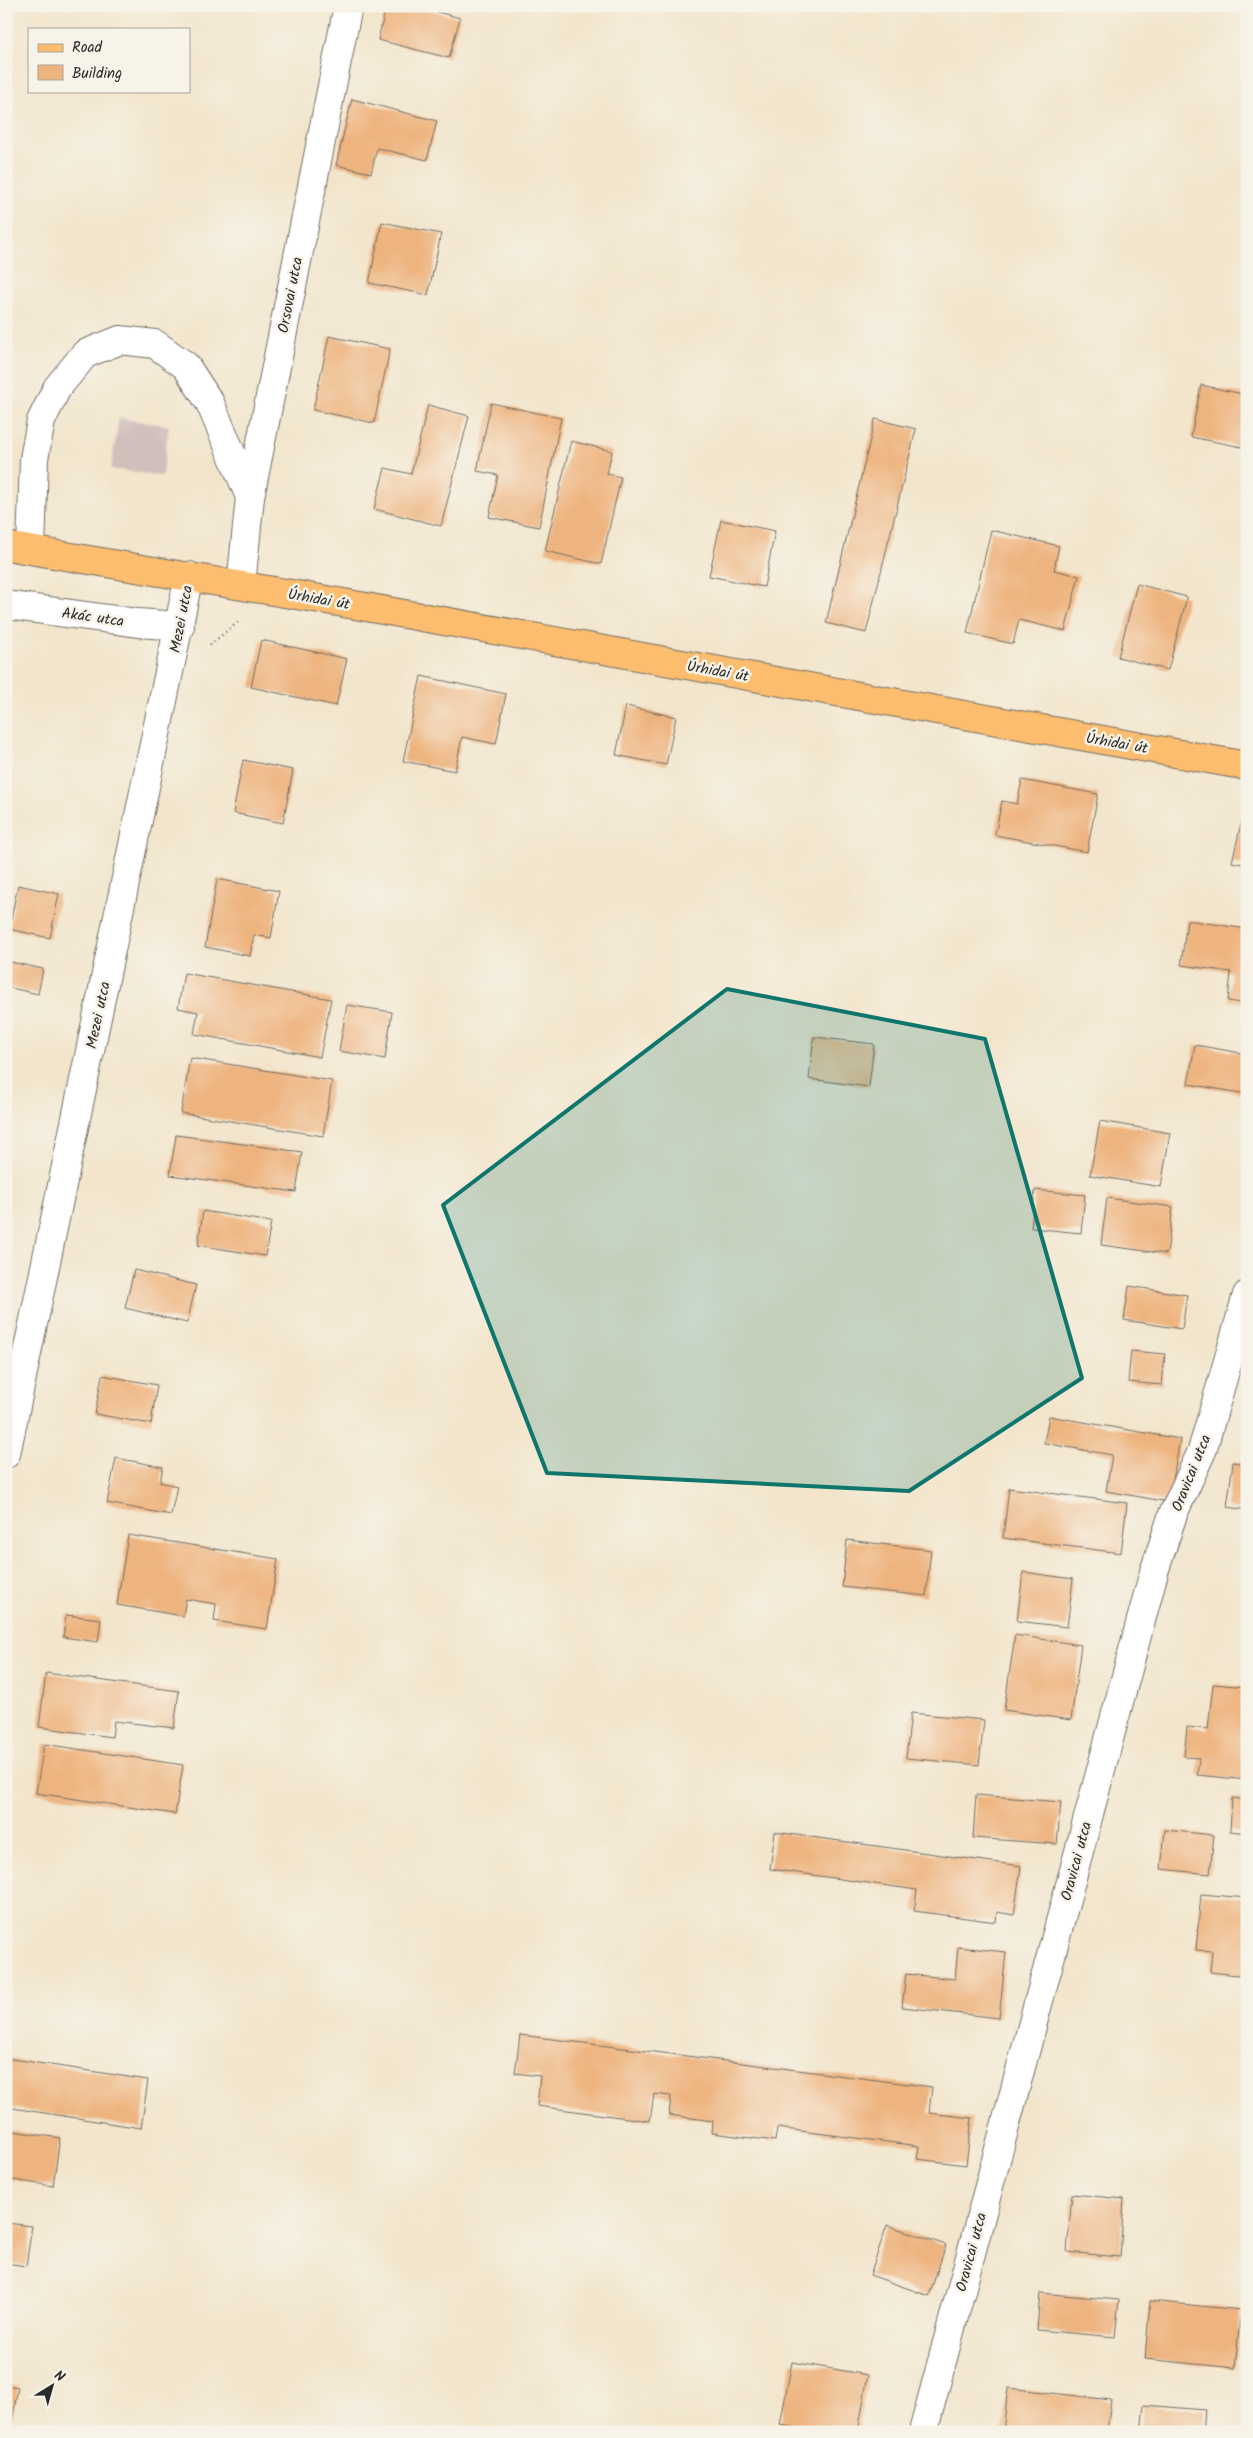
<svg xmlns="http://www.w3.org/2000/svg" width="1253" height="2438" viewBox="0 0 1253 2438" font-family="Kalam,sans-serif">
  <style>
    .industrial { fill: #d0c0bc }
    .building { fill: #eeb47f }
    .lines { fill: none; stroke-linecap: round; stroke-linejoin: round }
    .minor-casing { stroke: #716c63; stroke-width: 30 }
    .major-casing { stroke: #716c63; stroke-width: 30 }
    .path { stroke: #716c63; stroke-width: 3; stroke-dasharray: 1 4; stroke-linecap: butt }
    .minor { stroke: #fff; stroke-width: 28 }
    .major { stroke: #fcbd6e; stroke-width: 28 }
    .marked { fill: #0f766e; fill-opacity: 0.2; stroke: #0f766e; stroke-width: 4; stroke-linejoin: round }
    .labels { text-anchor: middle; stroke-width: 5; stroke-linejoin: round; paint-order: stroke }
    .street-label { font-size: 15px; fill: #2b2b2b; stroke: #f7f3e8 }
  </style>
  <rect width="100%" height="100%" fill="#f7f3e8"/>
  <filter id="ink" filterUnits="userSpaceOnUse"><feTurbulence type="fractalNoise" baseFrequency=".02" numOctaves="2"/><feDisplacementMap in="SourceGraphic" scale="10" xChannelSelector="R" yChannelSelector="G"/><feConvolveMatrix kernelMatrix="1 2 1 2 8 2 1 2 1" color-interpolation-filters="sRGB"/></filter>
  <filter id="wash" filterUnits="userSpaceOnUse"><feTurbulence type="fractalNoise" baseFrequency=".0096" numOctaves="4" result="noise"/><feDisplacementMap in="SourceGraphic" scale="20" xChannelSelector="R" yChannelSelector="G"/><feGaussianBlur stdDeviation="1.12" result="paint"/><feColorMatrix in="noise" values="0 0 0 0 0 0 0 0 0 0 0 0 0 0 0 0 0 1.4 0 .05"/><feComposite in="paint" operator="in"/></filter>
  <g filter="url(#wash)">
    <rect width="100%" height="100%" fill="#f2e5cc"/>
    <path class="industrial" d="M119,418L169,426L162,476L111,469Z"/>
    <g id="blocks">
      <g class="building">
        <path d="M386,6H415L460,18L449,58L378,40Z"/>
        <path d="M352,99L437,121L427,160L377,148L371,173L336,165Z"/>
        <path d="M382,222L441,234L428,295L369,283Z"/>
        <path d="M329,336L390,349L374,423L313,410Z"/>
        <path d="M1201,385L1247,395V448L1191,437Z"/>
        <path d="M491,403L561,418L539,527L489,517L498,475L477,471Z"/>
        <path d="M428,405L469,416L441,526L374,509L385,468L411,474Z"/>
        <path d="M875,419L916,429L866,633L826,623Z"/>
        <path d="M571,441L612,451L607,474L621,477L601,564L545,551Z"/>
        <path d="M721,520L775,531L764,587L709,576Z"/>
        <path d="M991,530L1059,546L1054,570L1079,576L1065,631L1019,620L1013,644L967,633Z"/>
        <path d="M1137,584L1187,597L1168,670L1118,657Z"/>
        <path d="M261,640L347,659L336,706L251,687Z"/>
        <path d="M421,676L506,694L496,744L462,737L455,771L403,761Z"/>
        <path d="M626,706L676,717L666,765L616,755Z"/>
        <path d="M243,760L293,770L283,823L233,813Z"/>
        <path d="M1022,780L1098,794L1087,852L995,835L1002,801L1017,804Z"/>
        <path d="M1244,812L1247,813V865L1232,862Z"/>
        <path d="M217,879L279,891L271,938L254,935L250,956L205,947Z"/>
        <path d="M18,885L59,894L50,938L9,929Z"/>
        <path d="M1187,920L1247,929V1004L1228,1001L1231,972L1181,965Z"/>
        <path d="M6,961L43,969L38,994L6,987Z"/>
        <path d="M184,973L331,999L320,1057L194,1034L198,1012L178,1008Z"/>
        <path d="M347,1005L392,1012L385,1059L339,1051Z"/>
        <path d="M814,1037L874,1044L869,1087L809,1079Z"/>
        <path d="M1195,1045L1247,1054V1094L1188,1084Z"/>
        <path d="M190,1058L332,1081L323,1136L181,1113Z"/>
        <path d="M1100,1121L1170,1133L1161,1187L1090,1175Z"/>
        <path d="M176,1135L302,1152L296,1192L170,1175Z"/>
        <path d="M1035,1190L1085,1195L1081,1233L1031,1228Z"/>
        <path d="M1107,1198L1173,1207L1167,1254L1101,1245Z"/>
        <path d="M203,1211L271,1222L265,1256L198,1245Z"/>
        <path d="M134,1270L196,1285L187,1323L125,1308Z"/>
        <path d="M1129,1286L1187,1295L1182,1329L1124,1320Z"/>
        <path d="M1131,1351L1165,1354L1162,1385L1128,1382Z"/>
        <path d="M102,1375L157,1385L151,1424L95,1414Z"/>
        <path d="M1049,1416L1180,1439L1169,1502L1106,1491L1112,1455L1044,1443Z"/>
        <path d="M116,1458L163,1467L160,1482L177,1486L171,1515L107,1503Z"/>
        <path d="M1233,1462L1247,1464V1510L1227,1507Z"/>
        <path d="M1009,1488L1127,1503L1121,1553L1003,1538Z"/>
        <path d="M128,1535L278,1559L267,1629L214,1621L216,1604L186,1599L183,1616L117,1605Z"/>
        <path d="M847,1540L931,1550L926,1596L842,1587Z"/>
        <path d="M1023,1572L1073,1579L1067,1627L1017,1621Z"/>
        <path d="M66,1615L101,1619L98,1642L63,1637Z"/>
        <path d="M1015,1635L1081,1645L1071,1720L1004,1710Z"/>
        <path d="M46,1673L179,1691L174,1728L114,1721L112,1737L39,1727Z"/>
        <path d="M1213,1684L1247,1687V1780L1197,1775L1199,1758L1184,1757L1187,1727L1208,1729Z"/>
        <path d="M911,1713L984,1720L979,1765L906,1758Z"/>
        <path d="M44,1744L183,1765L175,1814L36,1793Z"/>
        <path d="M976,1795L1061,1802L1057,1844L973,1838Z"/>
        <path d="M1232,1798L1247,1800V1833L1230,1831Z"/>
        <path d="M1165,1830L1214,1835L1210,1874L1161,1869Z"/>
        <path d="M775,1832L1021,1866L1014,1915L997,1912L996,1922L914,1911L917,1890L770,1869Z"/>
        <path d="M1201,1894L1247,1898V1976L1210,1972L1212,1951L1196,1950Z"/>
        <path d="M958,1947L1006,1952L999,2018L902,2007L906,1974L955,1979Z"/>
        <path d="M520,2035L932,2087L929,2113L972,2118L966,2165L917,2159L919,2146L777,2128L775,2141L712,2133L713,2121L669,2115L671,2096L654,2094L650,2121L537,2106L540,2076L515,2073Z"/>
        <path d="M6,2058L148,2080L141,2128L6,2107Z"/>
        <path d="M6,2130L60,2138L53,2186L6,2179Z"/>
        <path d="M1072,2194L1124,2199L1120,2257L1067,2252Z"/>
        <path d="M6,2223L32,2226L26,2266L6,2263Z"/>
        <path d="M887,2225L946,2245L929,2296L870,2275Z"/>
        <path d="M1040,2293L1119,2300L1115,2337L1037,2330Z"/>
        <path d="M1150,2301L1241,2310L1235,2368L1145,2359Z"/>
        <path d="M792,2362L868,2375L858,2432H821L780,2425Z"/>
        <path d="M6,2385L18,2387L10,2432H6Z"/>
        <path d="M1008,2388L1111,2400L1107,2432H1003Z"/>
        <path d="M1144,2405L1205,2410L1203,2432H1141Z"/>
      </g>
    </g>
  </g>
  <g filter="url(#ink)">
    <use href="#blocks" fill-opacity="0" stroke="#716c63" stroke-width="1"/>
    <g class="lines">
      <defs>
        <g id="minor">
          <path d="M31,550L34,459L41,421L57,388L85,354L120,340L155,344L186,366L210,403L250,497"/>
          <path d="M241,585L250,497L348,6"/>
          <path d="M6,605L138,623L180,626"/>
          <path d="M6,1454L189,576"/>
          <path d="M923,2432L1154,1572L1173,1514L1202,1451L1247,1295"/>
        </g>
        <path id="major" d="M6,546L338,602L1247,766"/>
      </defs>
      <use href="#minor" class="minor-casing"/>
      <use href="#major" class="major-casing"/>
      <path class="path" d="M210,645L240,620"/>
      <use href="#minor" class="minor"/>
      <use href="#major" class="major"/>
    </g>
  </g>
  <path class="marked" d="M727,989L985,1039L1082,1378L909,1491L547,1473L443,1205Z"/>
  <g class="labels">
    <g class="street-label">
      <text transform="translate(290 295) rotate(-79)" y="5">Orsovai utca</text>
      <text transform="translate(319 599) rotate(10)" y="5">Úrhidai út</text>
      <text transform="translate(93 617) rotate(8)" y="5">Akác utca</text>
      <text transform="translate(181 619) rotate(-79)" y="5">Mezei utca</text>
      <text transform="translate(718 671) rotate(10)" y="5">Úrhidai út</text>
      <text transform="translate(1117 743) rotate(10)" y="5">Úrhidai út</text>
      <text transform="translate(98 1015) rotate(-78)" y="5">Mezei utca</text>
      <text transform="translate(1191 1473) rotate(-68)" y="5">Oravicai utca</text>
      <text transform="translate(1076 1861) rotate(-75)" y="5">Oravicai utca</text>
      <text transform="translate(971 2252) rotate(-75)" y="5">Oravicai utca</text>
    </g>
  </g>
  <rect width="1253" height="2438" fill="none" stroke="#f7f3e8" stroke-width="25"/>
  <rect x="28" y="28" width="162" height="65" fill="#f7f3e8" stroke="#a5a39c"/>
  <rect x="38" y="44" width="25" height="8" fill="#fcbd6e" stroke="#a5a39c"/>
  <text x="72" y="52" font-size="15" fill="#2b2b2b">Road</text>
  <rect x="38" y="65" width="25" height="15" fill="#eeb47f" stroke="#a5a39c"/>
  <text x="72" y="78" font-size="15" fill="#2b2b2b">Building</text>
  <g transform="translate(52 2386) rotate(37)" stroke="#f7f3e8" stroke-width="4" paint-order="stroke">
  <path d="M0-4L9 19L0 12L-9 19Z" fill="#2b2b2b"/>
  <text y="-8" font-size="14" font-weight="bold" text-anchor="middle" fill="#2b2b2b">N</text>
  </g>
</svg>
